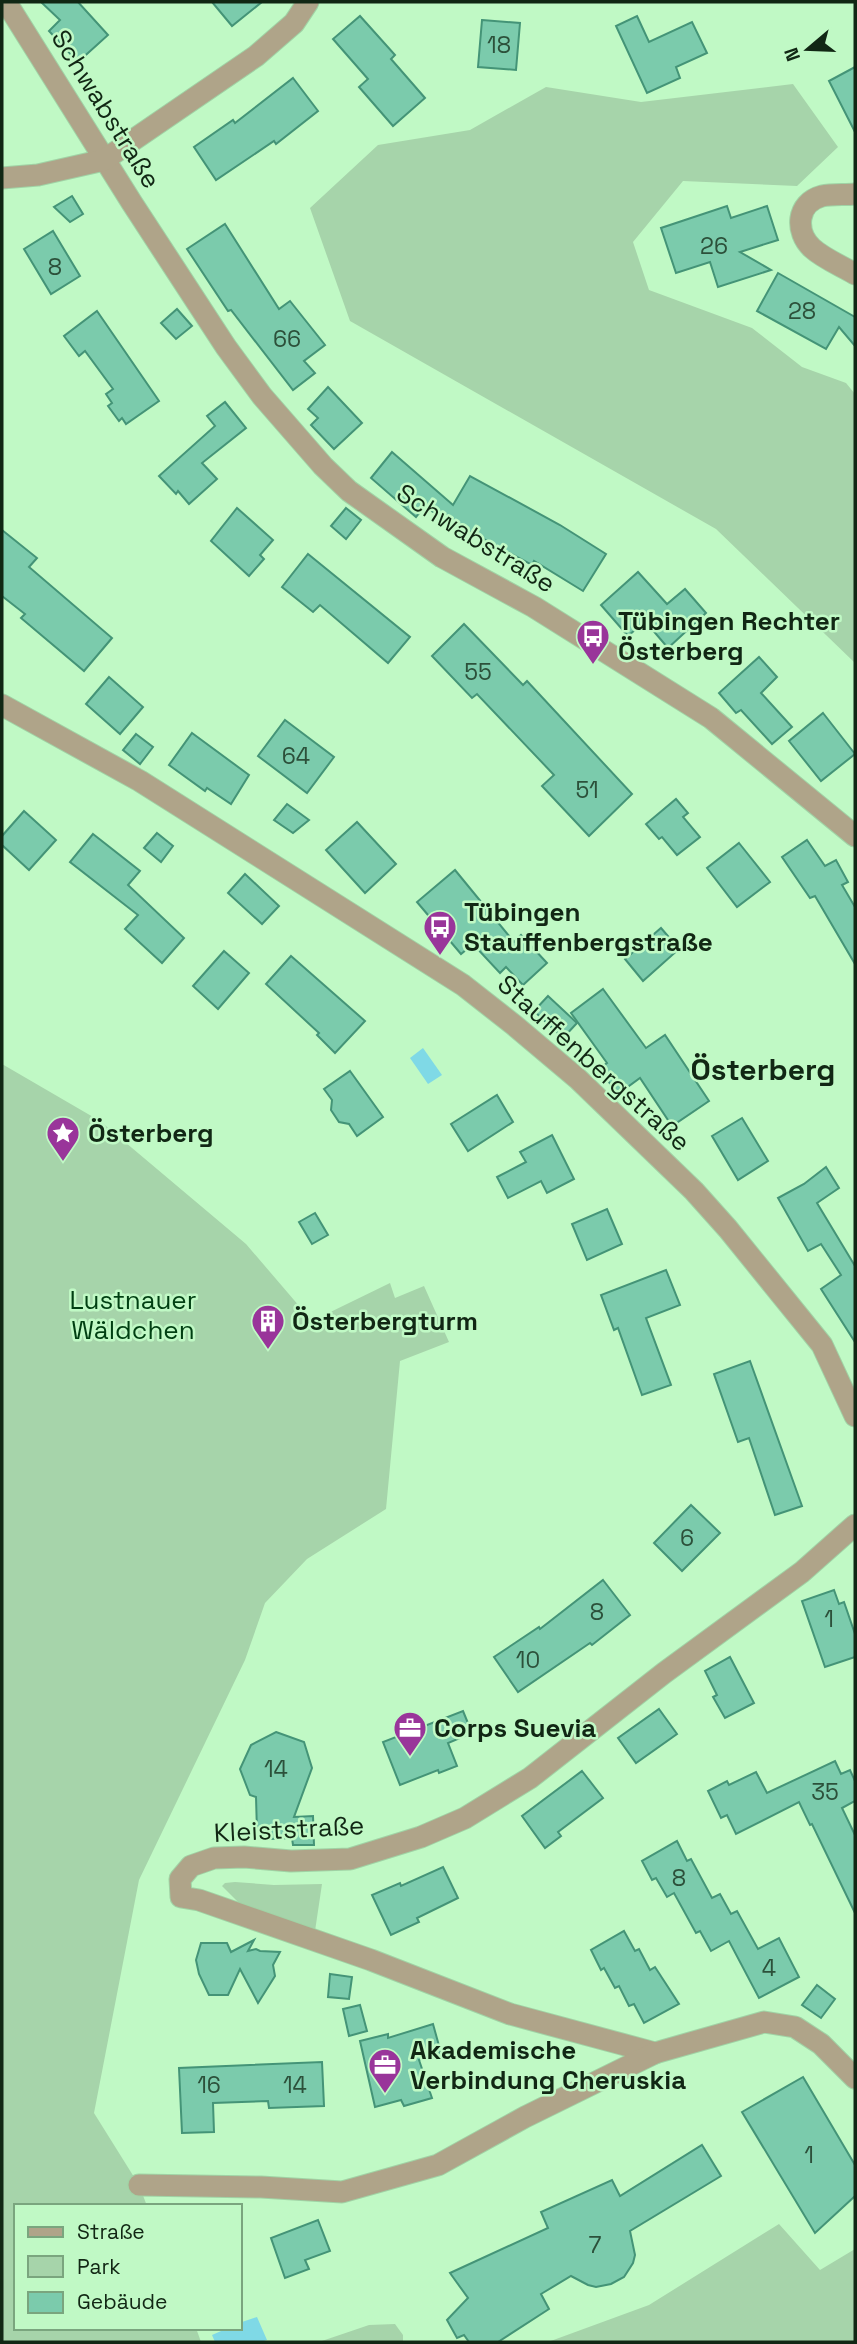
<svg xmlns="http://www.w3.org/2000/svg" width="857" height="2344" viewBox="0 0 857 2344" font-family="'Space Grotesk',sans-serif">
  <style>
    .green { fill: #a6d4aa }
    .water { fill: #7fd9e6 }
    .building { fill: #7bcbac; stroke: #449477; stroke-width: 2 }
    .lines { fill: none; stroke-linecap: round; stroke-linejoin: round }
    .minor-casing { stroke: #a0d3a5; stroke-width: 23 }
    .minor { stroke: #afa489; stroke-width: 21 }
    .labels { text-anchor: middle; stroke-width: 5; stroke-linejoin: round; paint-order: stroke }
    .number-label { font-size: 23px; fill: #2c503a }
    .street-label { font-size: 26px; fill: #112714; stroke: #c0f9c5 }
    .poi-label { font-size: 26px; font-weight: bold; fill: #112714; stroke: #c0f9c5; text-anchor: start }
    .park-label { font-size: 26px; fill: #003f12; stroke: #c0f9c5 }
    .quarter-label { font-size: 30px; font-weight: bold; fill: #112714; stroke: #c0f9c5 }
  </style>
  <rect width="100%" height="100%" fill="#c0f9c5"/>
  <g class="green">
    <path d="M793,84L838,147L797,186L683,181L633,242L649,290L752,328L802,367L846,383L855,394V663L716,529L350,321L310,208L378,145L470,130L546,87L641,102Z"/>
    <path d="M2,1064L100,1121L246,1244L312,1321L390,1283L395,1298L424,1286L449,1342L400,1361L386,1509L307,1559L265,1603L245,1660L139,1880L94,2113L139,2185L147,2206H16V2328H196L201,2342H2Z"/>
    <path d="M235,1882L274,1885L322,1884L315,1931L241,1905L222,1886L225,1883Z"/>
    <path d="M779,2224L820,2270L855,2249V2342H548L649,2305Z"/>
    <path d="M395,2324L403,2335V2342H319L369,2325Z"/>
  </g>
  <g class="water">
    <path d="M423,1048L442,1075L428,1084L410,1058Z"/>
    <path d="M257,2317L267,2340L261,2342H215L212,2335L228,2328H240V2320L242,2322Z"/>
  </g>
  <g class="building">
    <path d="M41,2H78L108,35L78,62L49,31L60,20Z"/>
    <path d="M212,2H262L232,26Z"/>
    <path d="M360,16L395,55L391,59L425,98L393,126L359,87L368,79L333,39Z"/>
    <path d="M637,16L649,42L692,22L707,53L676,67L680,78L647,93L616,26Z"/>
    <path d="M482,20L520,23L516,70L478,67Z"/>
    <path d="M855,67V132L829,81Z"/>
    <path d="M293,78L318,111L276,144L274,141L216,180L194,147L233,120L235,123Z"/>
    <path d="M72,196L83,214L70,222L54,207Z"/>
    <path d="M727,206L731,218L767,206L778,240L740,252L771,270L718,287L710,262L676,273L661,228Z"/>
    <path d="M225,224L279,309L290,301L325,345L304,361L315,373L293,390L231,310L228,311L187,249Z"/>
    <path d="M53,231L80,276L51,294L24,249Z"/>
    <path d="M778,273L855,317V346L839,327L826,349L757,311Z"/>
    <path d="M177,309L192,326L176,339L161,323Z"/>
    <path d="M97,311L159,401L126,424L122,418L119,421L108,406L112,403L106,394L113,389L85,351L79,356L64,336Z"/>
    <path d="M328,387L362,423L334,449L311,425L318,418L308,409Z"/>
    <path d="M225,402L246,428L202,463L217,479L189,504L178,491L176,494L159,476L215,426L207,416Z"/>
    <path d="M392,452L453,505L470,476L560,525L606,554L583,591L534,561L532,565L424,507L416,517L371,478Z"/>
    <path d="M237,508L273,540L260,555L264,559L249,576L211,541Z"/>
    <path d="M346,508L361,520L346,539L331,526Z"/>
    <path d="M2,530L37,558L29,567L112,638L84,671L21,618L25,614L2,596Z"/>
    <path d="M308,554L410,637L388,663L320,605L313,612L282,587Z"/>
    <path d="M638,572L667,604L685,589L706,613L668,648L645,621L628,636L601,605Z"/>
    <path d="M464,624L523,685L527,681L632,794L589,836L542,786L554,775L477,694L472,698L432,656Z"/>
    <path d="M759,657L777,677L761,693L792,727L772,744L741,710L736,713L719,693Z"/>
    <path d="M109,677L143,707L120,734L86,704Z"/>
    <path d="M823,713L855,754L821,781L789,741Z"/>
    <path d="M285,720L334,757L307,793L258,756Z"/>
    <path d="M192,733L249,775L231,804L207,788L205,791L169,765Z"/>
    <path d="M136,734L153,747L140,764L123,750Z"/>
    <path d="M676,799L688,813L683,817L700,837L677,855L662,837L659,839L646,824Z"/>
    <path d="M287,804L309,820L293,833L274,820Z"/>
    <path d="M24,811L56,840L29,870L2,845V836Z"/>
    <path d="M357,822L396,864L365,893L326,850Z"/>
    <path d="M157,833L173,846L161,862L144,848Z"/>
    <path d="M93,834L140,871L128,885L184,938L162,963L125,929L138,915L70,862Z"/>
    <path d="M807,840L825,866L836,860L848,882L842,885L855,907V964L815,896L810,898L782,857Z"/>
    <path d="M739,843L770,882L737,907L707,868Z"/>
    <path d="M455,870L514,942L521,935L547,963L523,985L506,967L500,973L473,944L461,954L417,902Z"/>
    <path d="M245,874L279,906L262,924L228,893Z"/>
    <path d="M661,928L679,949L643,981L625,959Z"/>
    <path d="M224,951L249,973L218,1009L193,986Z"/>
    <path d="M291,956L365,1021L335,1053L317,1035L319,1033L266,984Z"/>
    <path d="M603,989L646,1048L665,1035L709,1101L672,1126L640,1078L618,1094L599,1069L607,1063L571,1013Z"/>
    <path d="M548,996L577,1023L563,1038L534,1011Z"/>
    <path d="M350,1071L383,1117L357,1136L349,1124L339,1122L331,1110L332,1100L324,1089Z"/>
    <path d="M497,1095L513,1122L468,1151L451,1124Z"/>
    <path d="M742,1118L768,1161L738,1180L712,1136Z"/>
    <path d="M552,1135L574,1179L547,1193L541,1181L508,1198L497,1177L526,1162L520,1152Z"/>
    <path d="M826,1167L839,1188L817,1203L855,1266V1342L821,1289L841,1275L821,1244L808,1251L778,1198L804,1184Z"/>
    <path d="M607,1209L622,1244L587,1260L572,1224Z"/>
    <path d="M315,1213L328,1235L312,1244L299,1222Z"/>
    <path d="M666,1270L680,1305L646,1318L671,1385L642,1395L618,1328L614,1330L601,1295Z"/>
    <path d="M750,1361L802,1506L775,1515L749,1438L738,1442L714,1374Z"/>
    <path d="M691,1505L720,1533L682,1571L654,1543Z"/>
    <path d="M603,1580L630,1615L592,1645L590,1643L518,1692L494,1657L539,1627L540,1629Z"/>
    <path d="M834,1590L839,1604L844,1602L855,1634V1657L825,1667L802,1601Z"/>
    <path d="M730,1657L754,1703L725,1718L713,1697L717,1695L705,1671Z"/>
    <path d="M659,1709L677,1734L636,1763L618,1738Z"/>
    <path d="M463,1711L472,1733L448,1743L457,1766L439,1773L438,1770L400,1785L383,1742Z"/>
    <path d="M276,1732L304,1742L312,1768L294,1817L313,1816L314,1845H293L292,1838L270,1839V1831L257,1832L256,1797L250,1795L240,1769L251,1745Z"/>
    <path d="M835,1761L841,1774L850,1770L855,1781V1801L842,1808L855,1835V1913L812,1824L810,1825L799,1802L736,1834L727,1815L721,1818L708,1791L727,1781L729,1785L756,1772L767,1793Z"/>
    <path d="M582,1771L603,1798L558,1832L561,1836L545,1848L522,1816Z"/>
    <path d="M677,1841L687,1861L691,1859L712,1898L720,1894L731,1914L737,1911L758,1949L779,1938L799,1977L759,1998L729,1941L711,1951L700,1931L696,1933L674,1893L667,1897L656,1878L652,1880L642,1861Z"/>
    <path d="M443,1867L458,1898L417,1918L419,1922L391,1935L372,1895L400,1883L401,1886Z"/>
    <path d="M624,1931L635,1951L639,1949L650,1970L655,1967L679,2004L644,2023L634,2004L629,2006L619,1986L615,1988L604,1968L601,1970L591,1950Z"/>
    <path d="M254,1940L248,1951L256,1949L260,1951L280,1952L273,1965L275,1976L258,2003L240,1969L228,1995H209L199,1974L196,1960L201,1943H227L231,1952Z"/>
    <path d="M330,1974L352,1977L349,1999L328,1997Z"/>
    <path d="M817,1985L835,1999L821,2018L802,2005Z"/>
    <path d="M360,2005L367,2031L349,2036L343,2009Z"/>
    <path d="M433,2024L441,2053L419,2060L432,2098L404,2106L401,2100L375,2107L360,2041L388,2034V2038Z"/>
    <path d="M322,2062L324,2106L269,2108L268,2101L213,2103L214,2132L182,2133L179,2068Z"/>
    <path d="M803,2077L855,2165V2196L815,2233L742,2112Z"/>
    <path d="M702,2145L721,2176L630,2231L635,2255L633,2263L624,2277L611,2284L596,2287L588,2285L571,2276L541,2294L549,2309L498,2342H469L464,2335L457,2338L447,2320L468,2298L450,2273L548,2228L541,2212L612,2180L620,2196Z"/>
    <path d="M318,2220L330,2251L305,2260L309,2269L285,2278L271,2238Z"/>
  </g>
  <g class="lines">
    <defs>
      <g id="minor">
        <path d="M6,2L132,203L226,347L262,396L323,466L349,491L442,557L534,607L711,718L855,836"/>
        <path d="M2,178L38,175L104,160L256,56L294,23L308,2"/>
        <path d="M855,194C845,195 832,194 822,196C796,203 795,232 812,248C824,259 842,266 855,274"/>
        <path d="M2,705L140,781L463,985L514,1025L578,1079L694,1191L728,1229L822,1345L855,1416"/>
        <path d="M655,2053L510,2014L371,1960L199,1900L181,1897L180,1879L191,1866L214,1858L244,1857L291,1861L350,1859L421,1837L465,1818L530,1778L664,1673L802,1572L855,1525"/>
        <path d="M139,2185L261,2187L342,2192L438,2165L525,2117L655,2053L764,2022L795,2027L821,2044L855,2078"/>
      </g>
    </defs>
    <use href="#minor" class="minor-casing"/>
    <use href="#minor" class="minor"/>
  </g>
  <defs>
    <symbol id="bus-pin" viewBox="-11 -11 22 30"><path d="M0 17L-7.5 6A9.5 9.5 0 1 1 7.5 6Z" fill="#99359a" stroke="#c0f9c5"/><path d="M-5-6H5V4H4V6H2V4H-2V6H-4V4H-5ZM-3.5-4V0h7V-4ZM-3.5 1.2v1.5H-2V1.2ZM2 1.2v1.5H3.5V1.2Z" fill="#fff"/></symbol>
    <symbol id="sight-pin" viewBox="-11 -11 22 30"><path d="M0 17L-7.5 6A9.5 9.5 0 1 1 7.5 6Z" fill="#99359a" stroke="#c0f9c5"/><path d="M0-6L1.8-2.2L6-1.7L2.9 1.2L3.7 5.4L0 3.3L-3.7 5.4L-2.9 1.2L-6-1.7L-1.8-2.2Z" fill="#fff"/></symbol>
    <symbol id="building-pin" viewBox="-11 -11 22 30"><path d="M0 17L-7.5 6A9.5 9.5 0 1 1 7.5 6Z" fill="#99359a" stroke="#c0f9c5"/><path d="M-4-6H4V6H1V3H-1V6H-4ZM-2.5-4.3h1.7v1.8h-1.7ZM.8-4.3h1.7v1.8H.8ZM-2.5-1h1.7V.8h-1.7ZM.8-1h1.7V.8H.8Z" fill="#fff"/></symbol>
    <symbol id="office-pin" viewBox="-11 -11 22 30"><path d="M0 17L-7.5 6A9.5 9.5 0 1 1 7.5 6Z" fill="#99359a" stroke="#c0f9c5"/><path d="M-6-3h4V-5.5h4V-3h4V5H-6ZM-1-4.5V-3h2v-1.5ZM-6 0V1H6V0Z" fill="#fff"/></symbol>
  </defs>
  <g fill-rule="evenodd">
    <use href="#bus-pin" x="574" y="617" width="38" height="52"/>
    <use href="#bus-pin" x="421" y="908" width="38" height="52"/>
    <use href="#sight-pin" x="44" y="1114" width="38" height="52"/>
    <use href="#building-pin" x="249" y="1302" width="38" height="52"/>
    <use href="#office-pin" x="391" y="1709" width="38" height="52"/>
    <use href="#office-pin" x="366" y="2046" width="38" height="52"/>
  </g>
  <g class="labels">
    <g class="number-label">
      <text x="499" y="53">18</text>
      <text x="714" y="254">26</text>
      <text x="55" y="275">8</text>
      <text x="802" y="319">28</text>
      <text x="287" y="347">66</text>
      <text x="478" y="680">55</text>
      <text x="296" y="764">64</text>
      <text x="587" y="798">51</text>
      <text x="687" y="1546">6</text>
      <text x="597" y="1620">8</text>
      <text x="829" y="1627">1</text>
      <text x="528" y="1668">10</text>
      <text x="276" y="1777">14</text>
      <text x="825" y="1800">35</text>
      <text x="679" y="1886">8</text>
      <text x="769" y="1976">4</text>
      <text x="209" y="2093">16</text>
      <text x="295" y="2093">14</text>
      <text x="809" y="2163">1</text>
      <text x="595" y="2253">7</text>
    </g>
    <g class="street-label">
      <text transform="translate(106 109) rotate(58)" y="9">Schwabstraße</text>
      <text transform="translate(476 538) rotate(32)" y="9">Schwabstraße</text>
      <text transform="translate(594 1063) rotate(42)" y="9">Stauffenbergstraße</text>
      <text transform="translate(289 1829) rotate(-3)" y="9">Kleiststraße</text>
    </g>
    <g class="poi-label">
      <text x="618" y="630">Tübingen Rechter<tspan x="618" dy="30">Österberg</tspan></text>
      <text x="464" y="921">Tübingen<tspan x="464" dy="30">Stauffenbergstraße</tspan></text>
      <text x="88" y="1142">Österberg</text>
      <text x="292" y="1330">Österbergturm</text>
      <text x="434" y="1737">Corps Suevia</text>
      <text x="410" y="2059">Akademische<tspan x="410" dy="30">Verbindung Cheruskia</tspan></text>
    </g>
    <g class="park-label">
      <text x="133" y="1309">Lustnauer<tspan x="133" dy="30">Wäldchen</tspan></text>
    </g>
    <g class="quarter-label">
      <text x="763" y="1080">Österberg</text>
    </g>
  </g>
  <rect width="857" height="2344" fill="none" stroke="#112714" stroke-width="7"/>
  <rect x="14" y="2204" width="228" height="126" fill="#c0f9c5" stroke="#7aa57e" stroke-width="2"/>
  <rect x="28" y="2227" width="35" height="10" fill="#afa489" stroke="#7aa57e" stroke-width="2"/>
  <text x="77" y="2239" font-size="21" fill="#112714">Straße</text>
  <rect x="28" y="2256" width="35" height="21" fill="#a6d4aa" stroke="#7aa57e" stroke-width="2"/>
  <text x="77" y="2274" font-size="21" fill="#112714">Park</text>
  <rect x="28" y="2292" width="35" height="21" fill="#7bcbac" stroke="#7aa57e" stroke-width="2"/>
  <text x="77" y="2309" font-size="21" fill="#112714">Gebäude</text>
  <g transform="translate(808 49) rotate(251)" stroke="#c0f9c5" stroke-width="5" paint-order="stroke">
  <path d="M0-5L12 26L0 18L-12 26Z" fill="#112714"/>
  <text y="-10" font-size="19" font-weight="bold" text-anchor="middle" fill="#112714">N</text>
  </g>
</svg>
